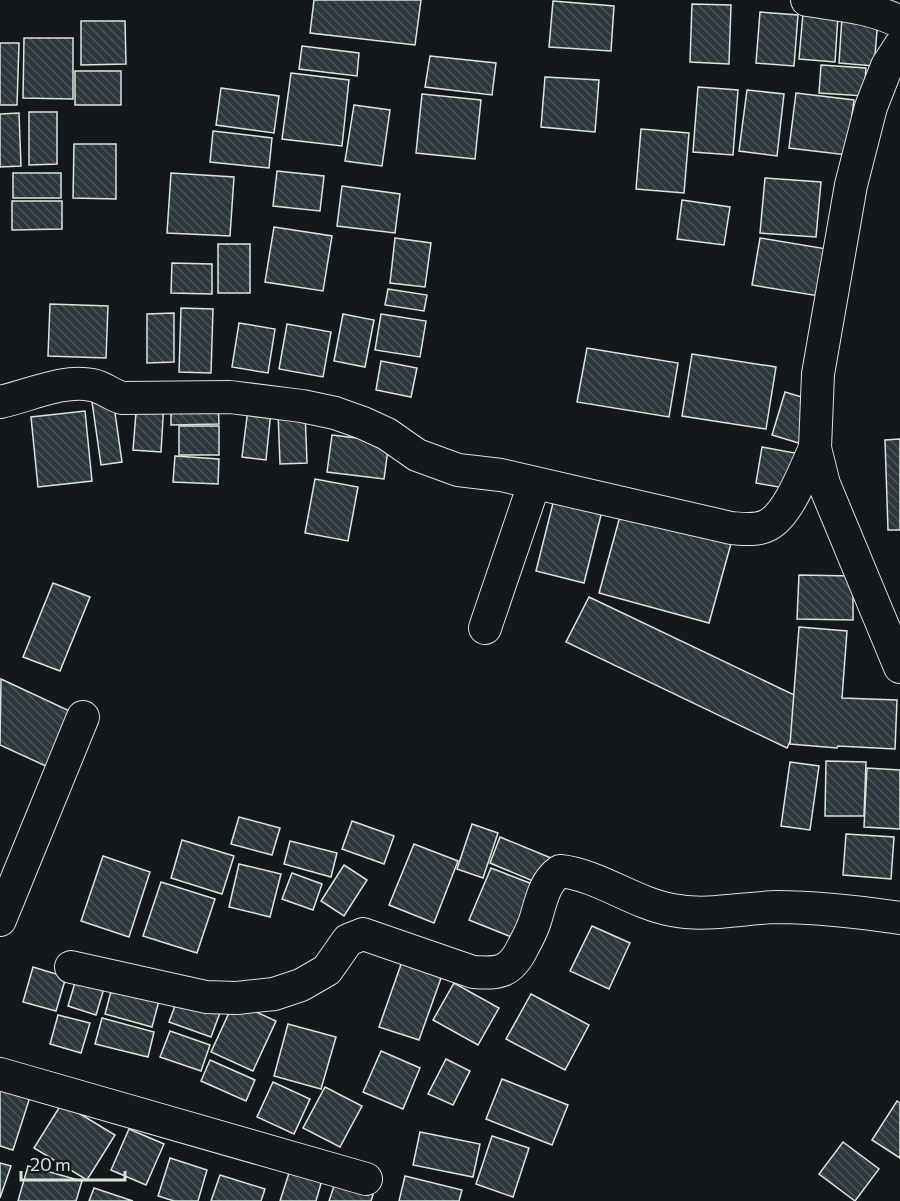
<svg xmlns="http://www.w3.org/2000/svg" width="900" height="1201" viewBox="0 0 900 1201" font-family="Commissioner,sans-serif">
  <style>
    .building { fill: url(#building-back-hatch); stroke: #d8e6dc; stroke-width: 1.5 }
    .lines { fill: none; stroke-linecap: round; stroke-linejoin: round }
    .street-casing { stroke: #d8e6dc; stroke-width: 34 }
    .street { stroke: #14181c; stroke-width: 32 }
  </style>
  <defs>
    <pattern id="building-back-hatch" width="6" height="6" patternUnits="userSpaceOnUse" patternTransform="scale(1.5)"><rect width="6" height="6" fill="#2c363c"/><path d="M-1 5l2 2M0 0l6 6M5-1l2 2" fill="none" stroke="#4a5358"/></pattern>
  </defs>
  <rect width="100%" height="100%" fill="#14181c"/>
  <g class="building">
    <path d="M314,0H421L415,45L310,33Z"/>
    <path d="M553,1L614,6L611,51L549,47Z"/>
    <path d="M692,4L731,5L729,64L690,62Z"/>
    <path d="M760,12L798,15L794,66L756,63Z"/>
    <path d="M803,13L838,16L835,62L799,59Z"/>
    <path d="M842,17L878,20L874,66L839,63Z"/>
    <path d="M81,21H125L126,64L81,65Z"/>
    <path d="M24,38H73V99L23,98Z"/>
    <path d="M0,43H19L17,105H0Z"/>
    <path d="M302,46L359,53L357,76L299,69Z"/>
    <path d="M430,56L496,63L492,95L425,87Z"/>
    <path d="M821,65L866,68L864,96L819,93Z"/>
    <rect x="75" y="71" width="46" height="34"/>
    <path d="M291,73L349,80L342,146L282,139Z"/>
    <path d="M545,77L599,80L595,132L541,127Z"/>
    <path d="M698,87L738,90L733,155L693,152Z"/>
    <path d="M221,88L279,96L274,133L216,125Z"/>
    <path d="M747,90L784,94L777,156L739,151Z"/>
    <path d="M796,93L854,100L847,155L789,148Z"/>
    <path d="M422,94L481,100L475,159L416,153Z"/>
    <path d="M354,105L390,110L382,166L345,161Z"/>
    <path d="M29,112H57V164L29,165Z"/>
    <path d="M19,113L21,166L0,167V114Z"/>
    <path d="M641,129L689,133L684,193L636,189Z"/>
    <path d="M213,131L272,138L269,168L210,162Z"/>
    <path d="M74,144H116V199L73,198Z"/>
    <path d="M277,171L324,176L320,211L273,206Z"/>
    <rect x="13" y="173" width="48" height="25"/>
    <path d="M171,173L234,177L230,236L167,233Z"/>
    <path d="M765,178L821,182L816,237L760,233Z"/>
    <path d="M342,186L400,194L395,233L337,226Z"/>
    <path d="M682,200L730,207L724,245L677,239Z"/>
    <path d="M12,201H62V229L12,230Z"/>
    <path d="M274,227L332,236L323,291L265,282Z"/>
    <path d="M395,238L431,243L425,287L390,283Z"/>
    <path d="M760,238L833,250L825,297L752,285Z"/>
    <rect x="218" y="244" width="32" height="49"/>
    <path d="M172,263L212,264V294L171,293Z"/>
    <path d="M388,289L427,295L424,311L385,305Z"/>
    <path d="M50,304L108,306L106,358L48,356Z"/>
    <path d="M181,308L213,309L211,373L179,372Z"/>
    <path d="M174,313V362L147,363V314Z"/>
    <path d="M343,314L374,320L365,367L334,361Z"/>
    <path d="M381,314L426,321L420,357L375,350Z"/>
    <path d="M239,323L275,329L268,373L232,367Z"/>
    <path d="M287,324L331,332L323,377L279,369Z"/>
    <path d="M587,348L678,363L669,417L577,402Z"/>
    <path d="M692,354L776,367L766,429L682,416Z"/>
    <path d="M381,361L417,368L411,397L376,390Z"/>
    <path d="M785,392L815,401L802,444L772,435Z"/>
    <path d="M113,399L122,462L101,465L92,402Z"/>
    <path d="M137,400L164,401L161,452L133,450Z"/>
    <path d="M218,401L219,424L171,425V402Z"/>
    <path d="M248,409L271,411L266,460L242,457Z"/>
    <path d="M85,411L92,481L38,487L31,417Z"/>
    <path d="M305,411L307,463L280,464L278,412Z"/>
    <rect x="179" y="426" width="40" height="29"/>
    <path d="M332,435L389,442L384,479L327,472Z"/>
    <path d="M900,439V530H888L885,440Z"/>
    <path d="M762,447L795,453L789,489L756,483Z"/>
    <path d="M175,456L219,459L218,484L173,482Z"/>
    <path d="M315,479L358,487L348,541L305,533Z"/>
    <path d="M555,495L603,507L584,583L536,571Z"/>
    <path d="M622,509L732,540L709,623L599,593Z"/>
    <path d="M799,575L853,576V620L797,619Z"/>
    <path d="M53,583L90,597L60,671L23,657Z"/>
    <path d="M589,597L809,702L787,748L566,642Z"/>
    <path d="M799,627L847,631L842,698L897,700L895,749L838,746L837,748L790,744Z"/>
    <path d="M1,679L74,713L48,767L0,745Z"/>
    <path d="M826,761L866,762L864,816H825Z"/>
    <path d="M790,762L819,766L810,830L781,826Z"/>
    <path d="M867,768L900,770V829L864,827Z"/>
    <path d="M239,817L280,828L272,855L231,844Z"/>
    <path d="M352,821L394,836L384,864L342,849Z"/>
    <path d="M472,824L498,833L483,878L457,869Z"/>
    <path d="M846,834L894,837L891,879L843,875Z"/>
    <path d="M500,837L551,858L540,884L490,863Z"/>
    <path d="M182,840L234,856L222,894L171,878Z"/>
    <path d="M290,841L337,853L331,877L284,864Z"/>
    <path d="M414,844L458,861L434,923L389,905Z"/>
    <path d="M103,856L150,872L129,937L81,921Z"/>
    <path d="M239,864L281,874L270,917L229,907Z"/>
    <path d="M344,865L367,880L344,916L321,901Z"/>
    <path d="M491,868L540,887L519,940L469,920Z"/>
    <path d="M292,873L322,884L313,910L282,899Z"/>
    <path d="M161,882L215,899L197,953L143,936Z"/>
    <path d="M592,926L630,943L609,989L570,971Z"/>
    <path d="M405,953L445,967L419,1040L379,1027Z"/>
    <path d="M33,967L66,977L56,1011L23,1002Z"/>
    <path d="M77,976L105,985L96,1015L68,1006Z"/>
    <path d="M454,983L499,1008L478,1045L433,1020Z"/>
    <path d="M113,984L160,997L152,1027L105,1014Z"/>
    <path d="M531,994L589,1025L565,1070L506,1039Z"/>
    <path d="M179,995L221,1010L211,1037L169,1022Z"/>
    <path d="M234,1002L276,1021L253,1071L211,1052Z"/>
    <path d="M58,1015L90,1023L81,1053L50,1044Z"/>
    <path d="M102,1018L154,1032L148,1057L95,1044Z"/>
    <path d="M288,1024L336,1037L321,1089L274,1076Z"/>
    <path d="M170,1031L210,1045L201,1071L160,1057Z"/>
    <path d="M381,1051L420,1068L403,1109L363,1092Z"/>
    <path d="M446,1059L470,1071L453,1105L428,1094Z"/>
    <path d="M210,1060L255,1080L246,1101L201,1081Z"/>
    <path d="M502,1079L568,1105L552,1145L486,1119Z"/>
    <path d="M273,1082L310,1099L294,1134L257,1117Z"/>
    <path d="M0,1084L31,1094L13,1150L0,1146Z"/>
    <path d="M325,1087L362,1106L340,1147L303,1128Z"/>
    <path d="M897,1101L900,1103V1158L872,1140Z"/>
    <path d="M62,1103L115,1135L87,1180L34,1148Z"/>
    <path d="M129,1129L164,1144L146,1185L111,1170Z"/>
    <path d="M420,1132L480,1144L473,1177L413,1165Z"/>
    <path d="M492,1136L529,1148L513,1197L476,1184Z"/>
    <path d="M843,1142L879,1169L855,1201L819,1174Z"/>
    <path d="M170,1158L207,1170L198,1201H174L158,1196Z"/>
    <path d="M0,1163L11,1166L0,1198Z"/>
    <path d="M28,1166L82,1181L76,1201H18Z"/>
    <path d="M290,1170L322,1180L316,1201H280Z"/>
    <path d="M220,1175L265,1189L261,1201H211Z"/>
    <path d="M405,1176L462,1190L459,1201H399Z"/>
    <path d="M335,1183L373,1195L371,1201H329Z"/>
    <path d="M94,1188L133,1201H89Z"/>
  </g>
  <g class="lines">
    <defs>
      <g id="street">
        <path d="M807,0C839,5 871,7 900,22"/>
        <path d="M900,46L887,66L871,107L851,185L818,374L815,448L824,484L900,667"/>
        <path d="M0,402C29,396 62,379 92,385C103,387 112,395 122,398L230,397L302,406L335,413L363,423L387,434L417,455L458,470L501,475L731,528C743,529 757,531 768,525C789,514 805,469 815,448"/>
        <path d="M485,628L534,484"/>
        <path d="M0,920L83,717"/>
        <path d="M71,967L206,997L237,998L274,994L301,985L327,970L348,940L363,934L473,972C500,974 511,972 523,947C528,938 532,930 535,921C541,903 543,883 560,871C599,875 633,903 672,910C707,917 742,908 777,907C818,907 859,912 900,918"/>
        <path d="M0,1074L366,1179"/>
      </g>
    </defs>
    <use href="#street" class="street-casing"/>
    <use href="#street" class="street"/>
  </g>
  <path d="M21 1171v9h104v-9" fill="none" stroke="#d8e6dc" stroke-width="3"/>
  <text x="30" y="1171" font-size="18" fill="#d8e6dc" stroke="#14181c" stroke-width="4.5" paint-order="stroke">20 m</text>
</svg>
